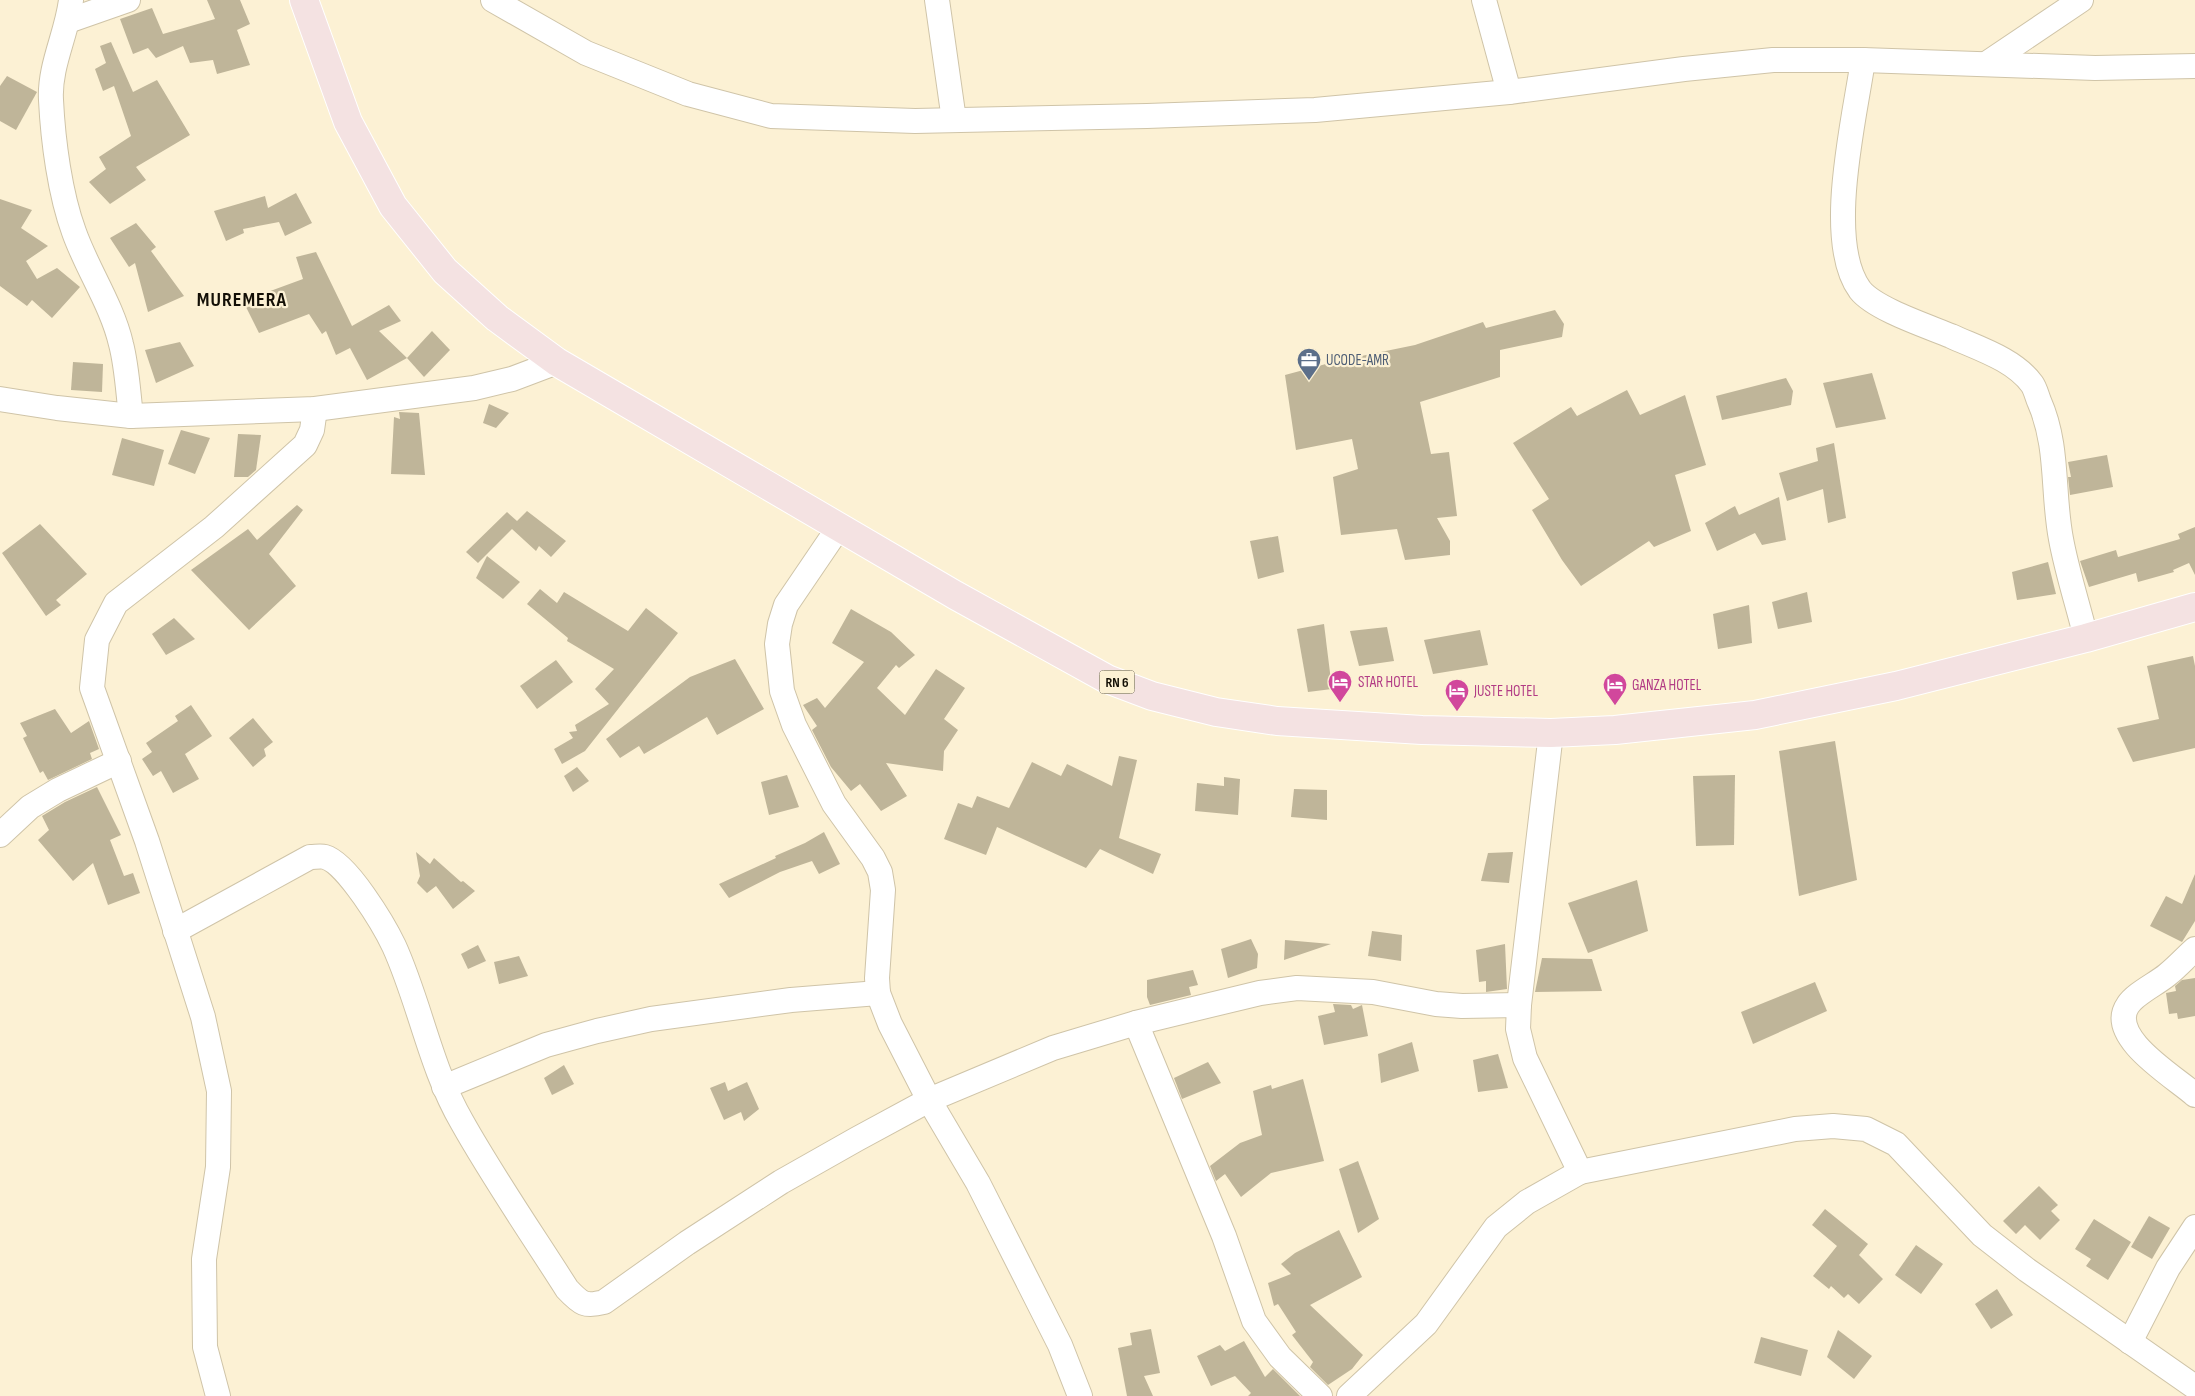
<svg xmlns="http://www.w3.org/2000/svg" width="2195" height="1396" viewBox="0 0 2195 1396" font-family="'Sofia Sans Condensed',sans-serif">
  <style>
    .building { fill: #bfb599 }
    .lines { fill: none; stroke-linecap: round; stroke-linejoin: round }
    .minor-casing { stroke: #cfc4a8; stroke-width: 26 }
    .major-casing { stroke: #fff; stroke-width: 30 }
    .minor { stroke: #fff; stroke-width: 24 }
    .major { stroke: #f4e2e2; stroke-width: 28 }
    .labels { text-anchor: middle; stroke-width: 4.5; stroke-linejoin: round; paint-order: stroke }
    .shield { fill: #fcf1d4; stroke: #595344; stroke-width: 1 }
    .shield-label { font-size: 14px; font-weight: bold; fill: #130f06 }
    .service-label { font-size: 15px; fill: #4e5e75; stroke: #fcf1d4; text-anchor: start }
    .hotel-label { font-size: 15px; fill: #b23c85; stroke: #fcf1d4; text-anchor: start }
    .district-label { font-size: 20px; font-weight: bold; letter-spacing: 1px; fill: #130f06; stroke: #fcf1d4 }
  </style>
  <rect width="100%" height="100%" fill="#fcf1d4"/>
  <g class="building">
    <path d="M207,0H240L250,24L237,30L250,65L217,74L213,60L190,63L183,46L156,58L148,48L133,54L120,19L152,8L163,34L215,19Z"/>
    <path d="M111,42L133,92L157,80L190,135L136,167L146,180L110,204L89,182L106,169L99,157L131,136L114,86L103,91L95,69L106,63L100,46Z"/>
    <path d="M7,76L37,92L16,130L0,121V86Z"/>
    <path d="M296,193L312,223L285,236L279,222L243,229L244,233L226,241L214,211L265,196L268,208Z"/>
    <path d="M0,199L32,210L21,228L48,246L26,261L37,279L57,268L80,287L52,318L32,300L27,306L0,286Z"/>
    <path d="M136,223L156,247L151,251L184,296L148,312L135,263L129,267L110,238Z"/>
    <path d="M316,252L352,326L389,305L401,321L379,331L407,358L367,380L350,348L336,355L326,331L322,334L309,314L259,333L243,301L303,279L296,257Z"/>
    <path d="M1555,310L1564,324L1562,337L1500,350V377L1420,402L1431,454L1449,452L1457,516L1437,518L1450,541V555L1405,560L1397,529L1341,535L1333,477L1358,469L1352,439L1296,450L1285,375L1337,361L1415,345L1483,322L1486,328Z"/>
    <path d="M432,331L450,350L424,377L407,358Z"/>
    <path d="M180,342L194,366L156,383L145,350Z"/>
    <path d="M73,362L103,364L102,392L71,390Z"/>
    <path d="M1872,373L1886,419L1836,428L1823,383Z"/>
    <path d="M1786,378L1793,391L1791,405L1722,420L1716,396Z"/>
    <path d="M1627,390L1640,415L1685,395L1706,465L1675,475L1691,531L1654,547L1649,541L1581,586L1562,560L1532,510L1549,499L1513,443L1571,407L1577,416Z"/>
    <path d="M489,404L509,413L496,428L483,423Z"/>
    <path d="M399,412L419,413L425,475L391,474L394,417L400,419Z"/>
    <path d="M181,430L210,438L195,474L168,464Z"/>
    <path d="M238,434L261,435L256,470L248,477H234Z"/>
    <path d="M122,438L164,450L154,486L112,475Z"/>
    <path d="M1834,443L1846,518L1828,523L1823,489L1787,501L1779,473L1818,461L1816,448Z"/>
    <path d="M2107,455L2113,487L2070,495L2068,477H2071L2068,462Z"/>
    <path d="M1779,497L1786,540L1762,545L1755,533L1717,551L1705,523L1735,506L1739,515Z"/>
    <path d="M297,505L303,510L269,554L296,586L249,630L191,570L248,529L257,540Z"/>
    <path d="M527,511L566,541L551,557L539,546L536,551L512,529L478,563L466,552L507,512L517,521Z"/>
    <path d="M40,524L87,574L56,600L61,605L46,616L2,553Z"/>
    <path d="M2195,527V575L2189,563L2173,570L2174,572L2138,582L2136,573L2089,587L2080,561L2116,550L2118,557L2180,539L2178,534Z"/>
    <path d="M1278,536L1284,572L1258,579L1250,541Z"/>
    <path d="M487,556L520,582L503,599L476,578Z"/>
    <path d="M2048,562L2056,594L2017,600L2012,572Z"/>
    <path d="M540,589L557,603L564,592L628,631L646,608L678,633L585,751L562,764L554,749L573,738L569,732L577,731L575,725L609,704L595,689L614,669L567,641L568,638L527,604Z"/>
    <path d="M1807,592L1812,622L1778,629L1772,602Z"/>
    <path d="M1749,605L1752,643L1718,649L1713,614Z"/>
    <path d="M851,609L891,632L915,655L899,668L896,665L877,688L905,715L936,669L965,688L944,719L958,730L944,751L943,771L886,763L907,796L881,811L860,784L851,791L831,767L812,730L817,726L803,705L817,698L825,708L864,662L832,643Z"/>
    <path d="M174,618L195,639L166,655L152,634Z"/>
    <path d="M1324,624L1332,689L1308,692L1297,629Z"/>
    <path d="M1387,627L1394,661L1359,666L1350,631Z"/>
    <path d="M1480,630L1488,665L1433,674L1424,640Z"/>
    <path d="M2193,656L2195,666V748L2133,762L2117,728L2159,719L2147,666Z"/>
    <path d="M735,659L764,709L717,735L707,717L644,754L639,746L620,758L606,739L690,677Z"/>
    <path d="M556,660L573,682L537,709L520,686Z"/>
    <path d="M191,705L212,736L185,754L199,779L173,793L161,771L153,776L142,759L152,752L146,743L178,721L175,716Z"/>
    <path d="M55,709L71,733L89,721L99,749L90,753L92,759L48,780L43,771L40,773L23,738L27,736L20,723Z"/>
    <path d="M253,718L273,742L264,749L266,756L253,767L229,738Z"/>
    <path d="M1835,741L1857,880L1799,896L1779,751Z"/>
    <path d="M1119,756L1137,760L1119,838L1161,854L1153,874L1100,849L1086,868L997,827L986,855L944,839L958,803L972,808L977,796L1009,808L1032,762L1061,776L1067,764L1112,786Z"/>
    <path d="M577,767L589,781L573,792L564,776Z"/>
    <path d="M787,775L799,807L769,815L761,782Z"/>
    <path d="M1735,775L1734,845L1696,846L1693,776Z"/>
    <path d="M1224,777L1240,779L1238,815L1195,811L1197,783L1224,786Z"/>
    <path d="M97,787L121,835L110,840L124,876L133,873L140,893L108,905L93,863L73,881L38,840L49,830L42,816L65,802Z"/>
    <path d="M1294,789L1327,790V820L1291,817Z"/>
    <path d="M824,832L840,864L819,874L812,861L780,872L729,898L719,884L776,858L775,856L805,843Z"/>
    <path d="M416,852L430,864L434,858L461,882L463,881L475,891L453,909L436,886L427,893L417,883L420,876Z"/>
    <path d="M1513,852L1509,883L1481,881L1488,853Z"/>
    <path d="M2195,874V921L2182,942L2150,926L2166,896L2182,904Z"/>
    <path d="M1637,880L1648,931L1588,953L1568,903Z"/>
    <path d="M1372,931L1402,935L1401,961L1368,956Z"/>
    <path d="M1251,939L1258,954L1257,968L1228,978L1221,949Z"/>
    <path d="M1285,940L1331,944L1284,960Z"/>
    <path d="M1505,944L1507,989L1486,992V981L1479,982L1476,950Z"/>
    <path d="M478,945L486,961L468,969L461,954Z"/>
    <path d="M519,956L528,976L499,984L494,962Z"/>
    <path d="M1542,958L1592,959L1602,991L1535,992Z"/>
    <path d="M1193,970L1198,985L1189,987L1191,995L1150,1005L1147,997V980Z"/>
    <path d="M2195,978V1016L2178,1019L2177,1013L2169,1014L2166,993L2176,991L2175,986L2182,980Z"/>
    <path d="M1815,982L1827,1011L1753,1044L1741,1012Z"/>
    <path d="M1333,1004L1351,1005L1353,1009L1362,1005L1368,1036L1324,1045L1318,1016L1335,1012Z"/>
    <path d="M1412,1042L1419,1071L1381,1083L1378,1054Z"/>
    <path d="M1498,1054L1508,1088L1478,1092L1473,1060Z"/>
    <path d="M1208,1062L1221,1083L1182,1099L1174,1078Z"/>
    <path d="M564,1065L574,1084L552,1095L544,1078Z"/>
    <path d="M1303,1079L1324,1161L1271,1173L1241,1197L1225,1174L1216,1181L1210,1166L1240,1143L1262,1135L1253,1091L1271,1085L1272,1089Z"/>
    <path d="M725,1082L728,1091L747,1082L759,1109L744,1121L741,1112L724,1120L710,1088Z"/>
    <path d="M1358,1161L1379,1219L1358,1233L1339,1169Z"/>
    <path d="M2039,1186L2058,1205L2051,1211L2060,1220L2040,1240L2025,1225L2016,1234L2003,1221Z"/>
    <path d="M1825,1209L1868,1244L1859,1255L1883,1279L1859,1304L1848,1294L1844,1298L1831,1286L1829,1289L1813,1276L1837,1246L1812,1225Z"/>
    <path d="M2149,1216L2170,1228L2152,1259L2131,1247Z"/>
    <path d="M2094,1219L2131,1242L2108,1280L2086,1266L2091,1259L2075,1249Z"/>
    <path d="M1339,1230L1362,1277L1310,1305L1363,1355L1352,1369L1328,1385L1310,1367L1313,1362L1292,1335L1296,1332L1278,1304L1274,1306L1268,1283L1291,1274L1281,1264L1295,1253Z"/>
    <path d="M1916,1245L1943,1264L1921,1294L1895,1275Z"/>
    <path d="M1997,1289L2013,1315L1991,1329L1975,1304Z"/>
    <path d="M1151,1329L1160,1373L1144,1376L1153,1396H1127L1118,1348L1132,1345L1130,1333Z"/>
    <path d="M1838,1330L1872,1356L1854,1379L1827,1357Z"/>
    <path d="M1761,1337L1808,1350L1801,1376L1754,1363Z"/>
    <path d="M1244,1341L1265,1377L1273,1369L1300,1396H1248L1251,1393L1235,1376L1211,1386L1197,1356L1220,1345L1225,1351Z"/>
  </g>
  <g class="lines">
    <defs>
      <g id="minor">
        <path d="M71,0C67,34 49,66 51,100C53,141 60,194 74,232C87,269 112,305 121,344C127,367 128,392 131,416"/>
        <path d="M493,0L586,53L688,94L771,116L915,121L1147,116L1315,110L1509,92L1684,69L1773,60H1863L2095,68L2195,66"/>
        <path d="M937,0L954,120"/>
        <path d="M1484,0L1509,92"/>
        <path d="M68,21L128,0"/>
        <path d="M1863,60C1855,117 1824,241 1860,290C1875,309 1927,326 1951,336C1977,348 2014,359 2032,384C2035,388 2037,396 2039,401C2059,446 2052,492 2061,539C2067,572 2078,605 2086,638"/>
        <path d="M1986,64L2081,0"/>
        <path d="M0,399L57,408L131,416L315,409L474,388L512,379L557,362"/>
        <path d="M839,527L786,605L780,624L777,644L782,691L794,725L834,804L873,858L880,872L883,890L877,978L878,993L890,1024L929,1100L978,1183L1060,1345L1080,1396"/>
        <path d="M1551,733L1519,1005L1518,1029L1525,1058L1580,1172L1795,1129L1833,1126L1866,1129L1896,1144L1982,1235L2027,1270L2195,1387"/>
        <path d="M0,835L30,807L58,790L119,761"/>
        <path d="M175,931L310,857C315,857 321,856 325,857C347,863 384,925 394,946C420,1003 430,1067 462,1122C494,1179 532,1234 567,1289C581,1304 585,1307 604,1302L687,1243L781,1182L857,1139L929,1100L1053,1048L1136,1023L1260,993L1297,988L1373,992L1436,1004L1462,1006L1519,1005"/>
        <path d="M2195,949C2186,957 2177,967 2167,975C2156,984 2135,994 2128,1005C2106,1037 2175,1077 2195,1095"/>
        <path d="M1136,1023L1224,1236L1254,1321L1280,1357L1320,1396"/>
        <path d="M444,1087L546,1045L597,1031L651,1019L791,1000L878,993"/>
        <path d="M2130,1342L2168,1268L2195,1227"/>
        <path d="M218,1396L205,1347L204,1259L218,1167L219,1091L203,1017L147,841L92,688L97,640L116,603L214,527L305,445L312,430L315,409"/>
        <path d="M1349,1396L1426,1324L1496,1227L1527,1202L1580,1172"/>
      </g>
      <path id="major" d="M304,0L348,122L393,206L445,271L497,318L557,362L955,595L1107,679L1152,696L1216,712L1277,721L1422,730L1551,733L1615,730L1755,715L1896,686L2086,638L2195,607"/>
    </defs>
    <use href="#minor" class="minor-casing"/>
    <use href="#major" class="major-casing"/>
    <use href="#minor" class="minor"/>
    <use href="#major" class="major"/>
  </g>
  <defs>
    <symbol id="office-pin" viewBox="-11 -11 22 30"><path d="M0 17L-7.5 6A9.5 9.5 0 1 1 7.5 6Z" fill="#5c6f8a" stroke="#fcf1d4"/><path d="M-6-3h4V-5.5h4V-3h4V5H-6ZM-1-4.5V-3h2v-1.5ZM-6 0V1H6V0Z" fill="#fff"/></symbol>
    <symbol id="hotel-pin" viewBox="-11 -11 22 30"><path d="M0 17L-7.5 6A9.5 9.5 0 1 1 7.5 6Z" fill="#d1479c" stroke="#fcf1d4"/><path d="M-6-4.5h1.5V1H6V5H4.5V3h-9V5H-6ZM-4 0a1.8 1.8 0 1 1 3.6 0ZM.5 0V-2.5h3Q6-2.5 6 0Z" fill="#fff"/></symbol>
  </defs>
  <g fill-rule="evenodd">
    <use href="#office-pin" x="1295" y="346" width="28" height="38"/>
    <use href="#hotel-pin" x="1326" y="668" width="28" height="38"/>
    <use href="#hotel-pin" x="1601" y="671" width="28" height="38"/>
    <use href="#hotel-pin" x="1443" y="677" width="28" height="38"/>
  </g>
  <g class="labels">
    <rect class="shield" x="1099.5" y="670.5" width="35" height="23" rx="4"/>
    <g class="shield-label">
      <text x="1117" y="687">RN 6</text>
    </g>
    <g class="service-label">
      <text x="1326" y="365">UCODE-AMR</text>
    </g>
    <g class="hotel-label">
      <text x="1358" y="687">STAR HOTEL</text>
      <text x="1632" y="690">GANZA HOTEL</text>
      <text x="1474" y="696">JUSTE HOTEL</text>
    </g>
    <g class="district-label">
      <text x="242" y="306">MUREMERA</text>
    </g>
  </g>
</svg>
